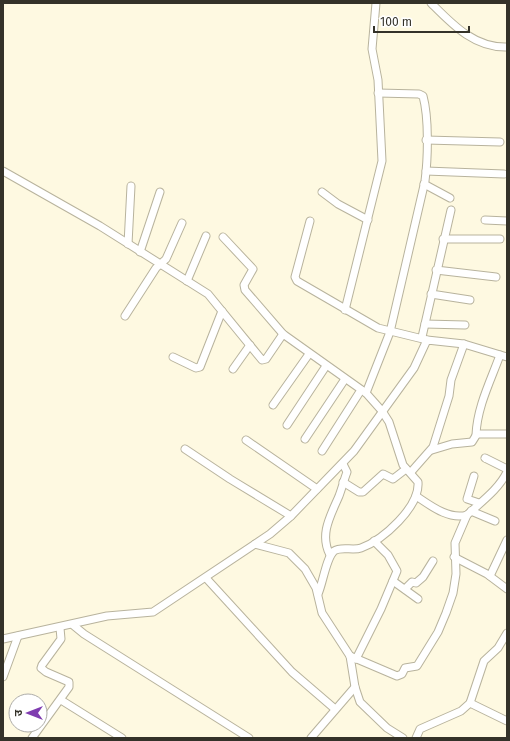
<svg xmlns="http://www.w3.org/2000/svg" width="510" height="741" viewBox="0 0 510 741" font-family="'Fira Sans','Noto Sans Devanagari',sans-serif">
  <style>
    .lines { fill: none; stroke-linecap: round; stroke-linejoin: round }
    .minor-casing { stroke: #b8b39d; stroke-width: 9 }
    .minor { stroke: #fff; stroke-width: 7 }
  </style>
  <rect width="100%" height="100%" fill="#fef9e1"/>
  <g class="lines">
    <defs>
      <g id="minor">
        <path d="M431,3C452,24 474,48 507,47"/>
        <path d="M426,140L500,142"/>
        <path d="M3,171L100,226L208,294L262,360L266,359L283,334"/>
        <path d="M426,171L504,174"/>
        <path d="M424,184L450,198"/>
        <path d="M322,192L338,204L368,220"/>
        <path d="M485,220L507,221"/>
        <path d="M310,221L295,277L297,281L378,328L427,340"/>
        <path d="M223,237L253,269L244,285L245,290L283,334L366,393L382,411L389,422L403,465L418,482C420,507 383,540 361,548C353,551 341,546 334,551C326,558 323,583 318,594"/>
        <path d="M443,239H500"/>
        <path d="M128,244L131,186"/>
        <path d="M140,252L160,192"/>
        <path d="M436,270L496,277"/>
        <path d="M187,281L206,236"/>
        <path d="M431,294L470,300"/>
        <path d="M345,310L382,161L378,80L372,49L376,3"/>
        <path d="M125,316L156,268L166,259L182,223"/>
        <path d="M425,324L465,325"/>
        <path d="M422,337L451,210"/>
        <path d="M173,357L196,368L200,367L222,311"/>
        <path d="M233,369L250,345"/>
        <path d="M366,393L390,332L425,181C428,158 429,118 423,96L419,94L378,93"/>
        <path d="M273,405L309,354"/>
        <path d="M287,425L326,366"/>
        <path d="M476,435C477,407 491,380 500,355"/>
        <path d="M305,439L345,379"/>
        <path d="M246,440L317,489"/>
        <path d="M185,449L230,479L291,516"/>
        <path d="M432,450L452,444L472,442L477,434H507"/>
        <path d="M322,451L361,390"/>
        <path d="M485,458L507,469"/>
        <path d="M411,472L433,447L449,396L451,380L464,344"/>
        <path d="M474,476L467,499L479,503"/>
        <path d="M343,482L359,492H363L383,474L393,479L406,469"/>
        <path d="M416,496C431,506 449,520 467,515C481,502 499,489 507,472"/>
        <path d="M471,511L495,521"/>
        <path d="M255,544L289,553L305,569L316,588L322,613L350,656L355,687L360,702L387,728L403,738"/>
        <path d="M330,555C319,534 331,515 339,496C342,488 344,480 347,472L343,464"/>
        <path d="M454,557L487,574L507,589"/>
        <path d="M490,576L507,540"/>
        <path d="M206,578L292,672L335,709"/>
        <path d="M393,581L418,599"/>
        <path d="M405,589L412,582L416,583L423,577L433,561"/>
        <path d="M73,625L84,634L249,738"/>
        <path d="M3,639L107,616L153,612L270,534L291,516L354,451L414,368L427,340L464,344L507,357"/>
        <path d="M350,656L397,676L402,674L405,668L417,666L438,632L446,613L453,593L456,574L455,543L467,515"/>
        <path d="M356,659L381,609L397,571L388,555L374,541"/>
        <path d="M3,677L18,636"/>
        <path d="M61,700L122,738"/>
        <path d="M470,703L507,721"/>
        <path d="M32,738L69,687V682L46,672L41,668L42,665L61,639L60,628"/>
        <path d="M311,738L355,687"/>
        <path d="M416,738L420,729L461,711L470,703L484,661L498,648L507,633"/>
      </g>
    </defs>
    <use href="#minor" class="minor-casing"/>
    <use href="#minor" class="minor"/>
  </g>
  <rect width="510" height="741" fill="none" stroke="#343229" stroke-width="8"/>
  <g transform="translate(28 713) rotate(270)"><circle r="19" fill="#ffffff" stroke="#aeada9"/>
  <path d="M0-3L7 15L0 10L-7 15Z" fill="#7f3cb0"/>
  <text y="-6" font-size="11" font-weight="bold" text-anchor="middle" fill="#343229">उ</text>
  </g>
  <path d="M374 26v6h95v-6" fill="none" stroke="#343229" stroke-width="2"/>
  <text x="380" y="26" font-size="12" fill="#343229" stroke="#ffffff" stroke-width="3" paint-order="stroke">100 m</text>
</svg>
